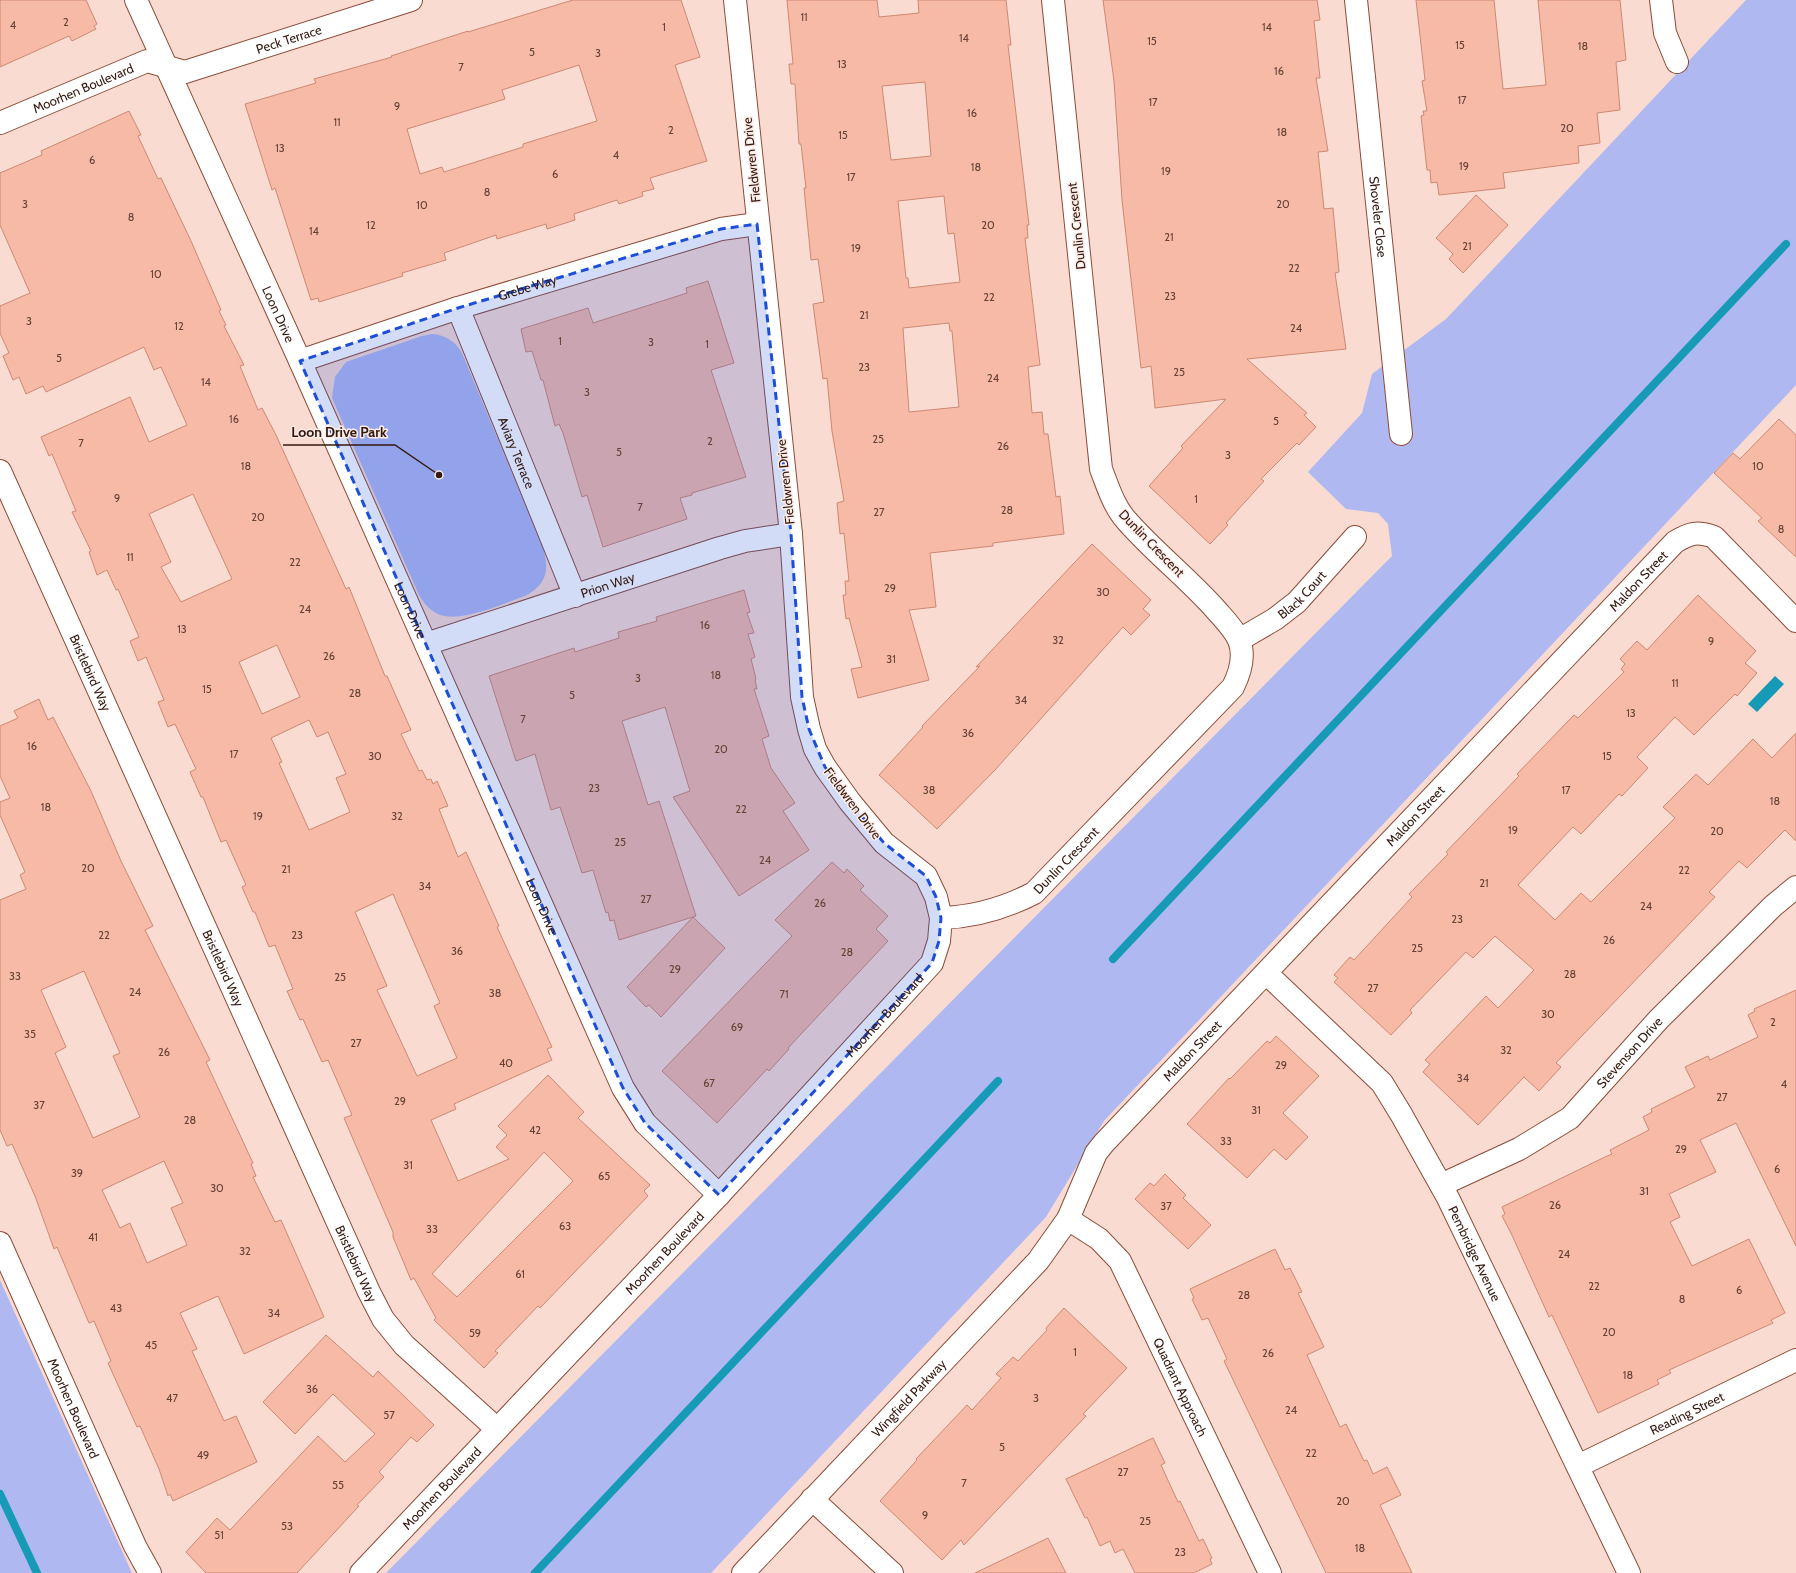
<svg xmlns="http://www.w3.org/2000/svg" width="1796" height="1573" viewBox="0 0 1796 1573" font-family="Cabin,sans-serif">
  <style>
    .green { fill: #afb8f1 }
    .water { fill: #169ab6 }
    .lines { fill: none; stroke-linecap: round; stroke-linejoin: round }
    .stream { stroke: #169ab6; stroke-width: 8 }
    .building { fill: #f6baa7; stroke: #cf8872; fill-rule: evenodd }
    .minor-casing { stroke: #8c4b37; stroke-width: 24 }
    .minor { stroke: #fff; stroke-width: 22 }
    .marked { fill: #1d4ed8; fill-opacity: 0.2; stroke: #1d4ed8; stroke-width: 3; stroke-dasharray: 8 5; stroke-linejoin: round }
    .labels { text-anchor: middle; stroke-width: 3; stroke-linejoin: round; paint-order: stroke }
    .number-label { font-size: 11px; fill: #654136 }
    .street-label { font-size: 13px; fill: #351911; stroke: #fcece7 }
    .leader { fill: none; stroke: #351911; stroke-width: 1.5 }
    .callout-dot { fill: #351911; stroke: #fcece7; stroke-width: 1.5 }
    .callout-label { font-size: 14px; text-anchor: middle; font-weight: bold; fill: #351911; stroke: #fcece7; stroke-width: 3; stroke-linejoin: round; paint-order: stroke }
  </style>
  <rect width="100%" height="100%" fill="#fadbd1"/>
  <g class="green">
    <path d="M1746,0H1796V385L1104,1121L1046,1217L711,1573H386L1392,556L1388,524L1378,513L1346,509L1308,472L1362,413L1372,374L1446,319Z"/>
    <path d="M432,334C445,335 455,341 462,353L542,545C550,568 548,584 525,596C504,603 460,624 438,614C429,610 423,602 419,595L332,398L335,377L346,362L422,336Z"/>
    <path d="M0,1280L132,1573H0Z"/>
  </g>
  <path class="water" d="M1775,676L1784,684L1757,712L1748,704Z"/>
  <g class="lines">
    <g class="stream">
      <path d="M1113,959L1786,244"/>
      <path d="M0,1494L37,1573"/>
      <path d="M535,1573L998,1081"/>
    </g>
  </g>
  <g class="building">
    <path d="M0,0H86L97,24L94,26L96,29L72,41L69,36L0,67Z"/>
    <path d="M573,0H681L700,57L675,65L707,161L650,178L654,189L642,192L643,196L619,204L617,200L574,214L575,220L547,229L546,224L497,239L496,235L444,253L446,260L402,273L403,276L319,302L318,298L311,300L275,188L272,190L245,104L316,83L314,79L392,57L391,56L468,31V32ZM579,65L597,121L523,144V147L444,172L442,167L420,174L407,129L505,99L502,90Z"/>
    <path d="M787,0H877L879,17L919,13L918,0H1006L1011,45H1008L1029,225H1027L1028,238H1025L1040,365L1028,367L1032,413L1042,412L1044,434H1048L1056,497L1060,496L1064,534L993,543V546L930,553L936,607L909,610L929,680L858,698L851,669L862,667L849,618L846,619L843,595H846L845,581H849L844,533L840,534L837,503L844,501L832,431L827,378L823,379L813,304L824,302L818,259L811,260L804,188H806L801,144H799L795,84H791L789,64H793ZM925,82L931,156L891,160L882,86ZM944,196L948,234L954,233L960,282L909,288L908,278H906L898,201ZM949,323L950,331H952L959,407L909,412L903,328Z"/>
    <path d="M1103,0H1317L1320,20L1314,21L1320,78H1316L1328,151L1318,152L1324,209L1333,208L1339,272L1335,273L1346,349L1247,359L1307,413L1304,415L1316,427L1299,445L1297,443L1261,479L1264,481L1226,523L1228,525L1210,544L1149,486L1183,448L1181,446L1226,399L1155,408L1151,366L1141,368L1122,200L1114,81Z"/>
    <path d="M1416,0H1494L1503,89L1546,85L1538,0H1620L1626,60L1616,62L1620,110L1597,113L1600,143L1578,146L1579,163L1503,173L1505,188L1439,195L1437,182L1431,183L1430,170H1427L1421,116L1424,115L1423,111H1427L1422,81L1425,80Z"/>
    <path d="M129,111L141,135L138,136L158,179L161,178L191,241L221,310L219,311L226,325L224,326L244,365L240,366L258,410L262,408L276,435L346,589L349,587L385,676H387L411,730L401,734L419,771L422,770L427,780L431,779L433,784L437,781L448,806L439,809L458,857L466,852L499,926L497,927L552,1047L547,1049L552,1060L454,1104L456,1109L431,1120L458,1181L509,1159L496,1147L507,1135L498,1126L548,1075L584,1112L578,1118L650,1185L644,1191L648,1196L540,1308L538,1306L495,1351L498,1353L484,1368L434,1320L436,1318L414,1278L411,1280L393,1237V1232L344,1118L352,1115L328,1060L322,1062L303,1019L300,1020L287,991L293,989L275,945L269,947L255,912H253L242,887L246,885L226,840L221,842L203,797H201L190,772L196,769L175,724L168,727L158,702L164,700L146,657L138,661L130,641L139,637L118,589L116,590L107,570L97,575L89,552L91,551L72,512L76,511L52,454L49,456L41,437L130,397L149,442L187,425L161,367L154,370L144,347L46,392L43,386L26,394L19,377L13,380L3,356L9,353L0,333V306L30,293L0,225V173L42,155L41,151ZM193,494L232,579L181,602L161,567L171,562L149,514ZM277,645L300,697L262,714L239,662ZM309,720L317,737L328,732L346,774L336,778L350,812L309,830L279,763L282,762L271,738ZM393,894L440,1003L434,1006L457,1058L417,1076L377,990L387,986L355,912ZM544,1152L573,1181L457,1297L432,1274Z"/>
    <path d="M1476,195L1508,225L1463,273L1449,259L1453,254L1436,238Z"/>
    <path d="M708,281L734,363L711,370L746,477L692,493V495L680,498L687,519L603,547L587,495L582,497L563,433L559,424L555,426L543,380H541L532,351L526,352L521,329L588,308L593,323L687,293L686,288Z"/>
    <path d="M1779,419L1796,435V557L1758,521L1762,518L1714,473L1733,453L1740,459Z"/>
    <path d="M1092,544L1151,600L1143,609L1150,615L1131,635L1123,627L995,770L937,829L879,775L923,727L922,726L980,666L976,667Z"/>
    <path d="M744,590L750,612L747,613L754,633L748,634L755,657L751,659L756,679L755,680L757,689H754L769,736L762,739L771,768L795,803L783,811L809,850L739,896L673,797L690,791L665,707L622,721L648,805L659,801L696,916L619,940L614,920L610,921L608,912L606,913L593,870L582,873L560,807L551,810L535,754L516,761L489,676L574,648L575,652L619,638L618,632L657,621L656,617Z"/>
    <path d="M1698,595L1756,651L1745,663L1757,673L1737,696L1735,694L1694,735L1675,717L1637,757L1648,768L1622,796L1619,794L1581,834L1573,827L1518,885L1555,920L1581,893L1591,902L1675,818L1663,807L1696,774L1708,785L1753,739L1772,758L1796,733V841L1785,830L1747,868L1739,861L1709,892L1715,897L1556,1063L1561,1067L1539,1091L1524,1077L1478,1125L1423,1072L1430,1064L1425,1060L1486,996L1498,1008L1534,970L1495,936L1473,958L1466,952L1410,1010L1412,1013L1391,1035L1334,982L1338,978L1334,975L1350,957L1354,960L1412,897L1409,894L1448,854L1446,852L1519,776L1517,774L1574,715L1578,718L1624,672L1621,669L1625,664L1620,659L1637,641L1647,650Z"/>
    <path d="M39,699L48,720L53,717L91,791L121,861L153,926L145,930L210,1060L206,1062L253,1163L251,1164L256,1176L253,1177L275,1222L281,1220L324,1317L244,1354L218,1296L180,1313L197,1349L192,1351L224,1421L236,1416L257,1462L173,1501L170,1494L168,1496L159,1469L140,1426L137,1427L108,1363L111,1361L94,1321L89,1323L57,1247L54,1249L35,1196L12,1144L7,1146L0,1130V900L26,889L20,875L25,872L0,815V802L10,798L0,776V726L18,718L14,711ZM84,971L120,1053L113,1056L140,1117L93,1138L55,1053L66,1047L41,990ZM164,1161L183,1203L171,1208L187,1245L147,1263L130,1223L120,1228L102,1190Z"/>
    <path d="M832,862L844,873L847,869L864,886L860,890L888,916L876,929L888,941L788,1048L789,1049L769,1071L767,1069L717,1123L662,1071L792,936L775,920Z"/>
    <path d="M693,917L725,948L661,1017L649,1005L646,1007L627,987Z"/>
    <path d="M1796,990V1246L1736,1123L1700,1140L1716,1172L1669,1194L1680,1217L1670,1222L1692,1266L1749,1239L1785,1313L1771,1320L1773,1323L1669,1370L1671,1373L1657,1380L1659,1384L1598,1413L1552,1315L1549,1317L1511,1233L1502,1216L1505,1214L1502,1207L1605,1157L1612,1154L1610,1150L1649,1130L1643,1117L1652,1112L1651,1109L1695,1087L1685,1067L1708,1056L1710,1060L1758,1037L1748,1015L1755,1011L1754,1009Z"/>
    <path d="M1276,1036L1319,1076L1283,1113L1308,1137L1286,1160L1274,1149L1247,1178L1187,1124L1229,1078L1230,1079L1267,1041L1270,1043Z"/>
    <path d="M1165,1174L1186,1195L1183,1198L1211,1225L1188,1249L1135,1199L1150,1183L1154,1186Z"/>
    <path d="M1275,1249L1285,1270L1290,1268L1302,1292L1298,1293L1324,1347L1307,1355L1340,1427L1346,1424L1364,1461L1367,1460L1373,1474L1387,1467L1401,1495L1380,1505L1412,1573H1326L1224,1361L1227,1359L1208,1318L1202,1320L1192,1299L1194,1298L1190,1289Z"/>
    <path d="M1064,1308L1127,1368L1083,1414L1086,1416L964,1545L961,1540L942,1560L880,1501L917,1460L916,1459L967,1405L972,1410L1001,1378L996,1374L1013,1357L1018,1361L1047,1330L1046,1328Z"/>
    <path d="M326,1335L373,1377L378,1371L434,1425L417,1442L411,1437L379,1472L384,1477L357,1505L359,1506L297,1573H206L186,1552L217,1518L230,1530L318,1436L345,1462L375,1434L333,1394L295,1434L263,1402Z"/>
    <path d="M1153,1438L1165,1463L1161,1465L1178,1502L1180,1501L1199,1541L1203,1539L1212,1558L1210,1559L1212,1564L1194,1573H1135L1123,1549L1115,1553L1110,1541L1100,1546L1087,1517L1085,1518L1066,1479Z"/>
    <path d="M1048,1538L1066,1573H975Z"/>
  </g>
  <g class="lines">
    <defs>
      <g id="minor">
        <path id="s1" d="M136,0L300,361L623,1088L645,1123L719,1195"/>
        <path id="s2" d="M1356,0L1401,434"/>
        <path d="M1661,0L1665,33L1677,62"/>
        <path id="s3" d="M0,123L147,61L185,72L411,0"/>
        <path id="s4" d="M458,308L575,596"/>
        <path id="s5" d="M300,361L458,308L721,229L757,224"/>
        <path id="s6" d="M0,471L369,1292L383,1319L404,1345L497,1429"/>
        <path id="s7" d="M1239,640L1275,619L1297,602L1355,537"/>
        <path id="s8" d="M426,644L720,548L745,541L791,534"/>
        <path id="s9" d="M941,918C975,917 1005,908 1034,893L1233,687C1240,673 1245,655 1239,640C1234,629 1224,619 1217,611C1189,579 1155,553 1127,521C1114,507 1108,487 1101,469L1053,0"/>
        <path id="s10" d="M1266,973L1382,1083L1401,1114L1448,1198L1629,1573"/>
        <path id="s11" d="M1441,1185L1519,1149L1570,1118L1659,1019L1773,906L1796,887"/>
        <path id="s12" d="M1068,1219L1099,1239L1120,1261L1270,1573"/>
        <path id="s13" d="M0,1243L135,1546L150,1573"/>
        <path id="s14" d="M1578,1466L1796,1360"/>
        <path d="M812,1499L892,1573"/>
        <path id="s15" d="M361,1573L719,1195L932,963L939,941L941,918L936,897L926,876L884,843L850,802L825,767L815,749L809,729L802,697L791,534L735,0"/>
        <path id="s16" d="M743,1573L1038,1261L1068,1219L1096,1153L1104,1143L1675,542C1690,533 1697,531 1714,537L1796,621"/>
      </g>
    </defs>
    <use href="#minor" class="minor-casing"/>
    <use href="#minor" class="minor"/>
  </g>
  <path class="marked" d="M757,224L791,534L802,697L809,729L825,767L850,802L884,843L926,876L936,897L941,918L939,941L932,963L719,1195L645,1123L623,1088L300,361L458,308L721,229Z"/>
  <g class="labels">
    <g class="number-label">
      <text x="804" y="21">11</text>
      <text x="66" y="26">2</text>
      <text x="13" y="29">4</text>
      <text x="664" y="31">1</text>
      <text x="1267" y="31">14</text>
      <text x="964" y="42">14</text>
      <text x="1152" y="45">15</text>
      <text x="1460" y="49">15</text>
      <text x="1583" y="50">18</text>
      <text x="532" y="56">5</text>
      <text x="598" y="57">3</text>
      <text x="842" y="68">13</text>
      <text x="461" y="71">7</text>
      <text x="1279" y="75">16</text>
      <text x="1462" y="104">17</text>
      <text x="1153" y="106">17</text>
      <text x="397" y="110">9</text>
      <text x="972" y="117">16</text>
      <text x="337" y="126">11</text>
      <text x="1567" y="132">20</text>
      <text x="671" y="134">2</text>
      <text x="1282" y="136">18</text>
      <text x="843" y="139">15</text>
      <text x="280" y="152">13</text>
      <text x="616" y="159">4</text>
      <text x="92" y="164">6</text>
      <text x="1464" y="170">19</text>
      <text x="976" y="171">18</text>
      <text x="1166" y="175">19</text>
      <text x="555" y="178">6</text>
      <text x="851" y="181">17</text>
      <text x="487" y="196">8</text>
      <text x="25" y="208">3</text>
      <text x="1283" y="208">20</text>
      <text x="422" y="209">10</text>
      <text x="131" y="221">8</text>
      <text x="371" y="229">12</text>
      <text x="988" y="229">20</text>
      <text x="314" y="235">14</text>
      <text x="1169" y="241">21</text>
      <text x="1467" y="250">21</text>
      <text x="856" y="252">19</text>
      <text x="1294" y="272">22</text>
      <text x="156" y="278">10</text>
      <text x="1170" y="300">23</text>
      <text x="989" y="301">22</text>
      <text x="864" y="319">21</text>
      <text x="29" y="325">3</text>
      <text x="179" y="330">12</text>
      <text x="1296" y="332">24</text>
      <text x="560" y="345">1</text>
      <text x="651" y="346">3</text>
      <text x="707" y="348">1</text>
      <text x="59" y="362">5</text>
      <text x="864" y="371">23</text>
      <text x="1179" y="376">25</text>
      <text x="993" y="382">24</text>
      <text x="206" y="386">14</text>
      <text x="587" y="396">3</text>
      <text x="234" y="423">16</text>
      <text x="1276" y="425">5</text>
      <text x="878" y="443">25</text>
      <text x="710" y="445">2</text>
      <text x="81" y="447">7</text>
      <text x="1003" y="450">26</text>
      <text x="619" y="456">5</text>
      <text x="1228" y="459">3</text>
      <text x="246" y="470">18</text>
      <text x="1758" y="470">10</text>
      <text x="117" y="502">9</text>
      <text x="1196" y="503">1</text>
      <text x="640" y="511">7</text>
      <text x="1007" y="514">28</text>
      <text x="879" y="516">27</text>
      <text x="258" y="521">20</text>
      <text x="1781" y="533">8</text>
      <text x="130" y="561">11</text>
      <text x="295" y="566">22</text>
      <text x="890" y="592">29</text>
      <text x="1103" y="596">30</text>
      <text x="305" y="613">24</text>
      <text x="705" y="629">16</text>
      <text x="182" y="633">13</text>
      <text x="1058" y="644">32</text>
      <text x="1711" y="645">9</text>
      <text x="329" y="660">26</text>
      <text x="891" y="663">31</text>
      <text x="716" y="679">18</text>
      <text x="638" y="682">3</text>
      <text x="1675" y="687">11</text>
      <text x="207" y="693">15</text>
      <text x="355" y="697">28</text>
      <text x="572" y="699">5</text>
      <text x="1021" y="704">34</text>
      <text x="1631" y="717">13</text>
      <text x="523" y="723">7</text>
      <text x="968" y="737">36</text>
      <text x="32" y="750">16</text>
      <text x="721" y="753">20</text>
      <text x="234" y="758">17</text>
      <text x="375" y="760">30</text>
      <text x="1607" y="760">15</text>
      <text x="594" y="792">23</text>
      <text x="929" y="794">38</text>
      <text x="1566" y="794">17</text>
      <text x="1775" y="805">18</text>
      <text x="46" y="811">18</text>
      <text x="741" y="813">22</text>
      <text x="258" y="820">19</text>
      <text x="397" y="820">32</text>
      <text x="1513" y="834">19</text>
      <text x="1717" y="835">20</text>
      <text x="620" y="846">25</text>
      <text x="765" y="864">24</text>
      <text x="88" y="872">20</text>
      <text x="286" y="873">21</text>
      <text x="1684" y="874">22</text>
      <text x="1484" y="887">21</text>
      <text x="425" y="890">34</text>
      <text x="646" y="903">27</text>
      <text x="820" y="907">26</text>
      <text x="1646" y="910">24</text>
      <text x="1457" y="923">23</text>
      <text x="104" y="939">22</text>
      <text x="297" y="939">23</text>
      <text x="1609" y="944">26</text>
      <text x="1417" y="952">25</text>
      <text x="457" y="955">36</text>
      <text x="847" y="956">28</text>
      <text x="675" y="973">29</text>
      <text x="1570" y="978">28</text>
      <text x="15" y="980">33</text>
      <text x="340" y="981">25</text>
      <text x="1373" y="992">27</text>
      <text x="135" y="996">24</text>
      <text x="495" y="997">38</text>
      <text x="784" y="998">71</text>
      <text x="1548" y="1018">30</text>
      <text x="1773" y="1026">2</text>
      <text x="737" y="1031">69</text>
      <text x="30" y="1038">35</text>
      <text x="356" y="1047">27</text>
      <text x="1506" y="1054">32</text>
      <text x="164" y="1056">26</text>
      <text x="506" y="1067">40</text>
      <text x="1281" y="1069">29</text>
      <text x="1463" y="1082">34</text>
      <text x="709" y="1087">67</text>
      <text x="1784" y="1088">4</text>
      <text x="1722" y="1101">27</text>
      <text x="400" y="1105">29</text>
      <text x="39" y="1109">37</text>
      <text x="1256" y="1114">31</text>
      <text x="190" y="1124">28</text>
      <text x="535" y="1134">42</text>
      <text x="1226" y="1145">33</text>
      <text x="1681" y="1153">29</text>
      <text x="408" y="1169">31</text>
      <text x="1777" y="1173">6</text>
      <text x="77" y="1177">39</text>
      <text x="604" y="1180">65</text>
      <text x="217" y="1192">30</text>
      <text x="1644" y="1195">31</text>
      <text x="1555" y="1209">26</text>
      <text x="1166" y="1210">37</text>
      <text x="565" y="1230">63</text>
      <text x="432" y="1233">33</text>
      <text x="93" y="1241">41</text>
      <text x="245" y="1255">32</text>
      <text x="1564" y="1258">24</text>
      <text x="520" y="1278">61</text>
      <text x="1594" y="1290">22</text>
      <text x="1739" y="1294">6</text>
      <text x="1244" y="1299">28</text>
      <text x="1682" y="1303">8</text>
      <text x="116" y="1312">43</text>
      <text x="274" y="1317">34</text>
      <text x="1609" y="1336">20</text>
      <text x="475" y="1337">59</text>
      <text x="151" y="1349">45</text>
      <text x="1075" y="1356">1</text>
      <text x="1268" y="1357">26</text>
      <text x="1628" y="1379">18</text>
      <text x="312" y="1393">36</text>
      <text x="172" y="1402">47</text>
      <text x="1036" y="1402">3</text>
      <text x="1291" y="1414">24</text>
      <text x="389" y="1419">57</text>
      <text x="1002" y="1451">5</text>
      <text x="1311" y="1457">22</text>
      <text x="203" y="1459">49</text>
      <text x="1123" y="1476">27</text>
      <text x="964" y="1487">7</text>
      <text x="338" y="1489">55</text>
      <text x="1343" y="1505">20</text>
      <text x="925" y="1519">9</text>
      <text x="1145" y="1525">25</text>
      <text x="287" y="1530">53</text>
      <text x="219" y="1539">51</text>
      <text x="1360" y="1552">18</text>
      <text x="1180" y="1556">23</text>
    </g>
    <g class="street-label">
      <text dy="5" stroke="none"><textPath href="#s3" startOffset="308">Peck Terrace</textPath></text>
      <text dy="5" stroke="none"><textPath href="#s3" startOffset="90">Moorhen Boulevard</textPath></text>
      <text transform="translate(751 160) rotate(-96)" y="5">Fieldwren Drive</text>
      <text dy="5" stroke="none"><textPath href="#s2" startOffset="218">Shoveler Close</textPath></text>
      <text transform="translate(1076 226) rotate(-96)" y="5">Dunlin Crescent</text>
      <text dy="5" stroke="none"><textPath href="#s5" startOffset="239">Grebe Way</textPath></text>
      <text dy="5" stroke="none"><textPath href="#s1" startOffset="345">Loon Drive</textPath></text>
      <text dy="5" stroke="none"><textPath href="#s4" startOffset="156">Aviary Terrace</textPath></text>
      <text transform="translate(785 482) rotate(-96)" y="5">Fieldwren Drive</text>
      <text transform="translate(1152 543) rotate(46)" y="5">Dunlin Crescent</text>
      <text dy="5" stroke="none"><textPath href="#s16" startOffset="1341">Maldon Street</textPath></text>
      <text dy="5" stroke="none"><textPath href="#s8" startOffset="191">Prion Way</textPath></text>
      <text dy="5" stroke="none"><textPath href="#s7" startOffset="78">Black Court</textPath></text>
      <text dy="5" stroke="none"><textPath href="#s1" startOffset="669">Loon Drive</textPath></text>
      <text dy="5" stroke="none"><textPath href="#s6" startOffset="221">Bristlebird Way</textPath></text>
      <text transform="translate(853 803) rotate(53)" y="5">Fieldwren Drive</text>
      <text dy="5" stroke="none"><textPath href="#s16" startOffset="1017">Maldon Street</textPath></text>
      <text dy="5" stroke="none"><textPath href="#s9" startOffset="143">Dunlin Crescent</textPath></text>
      <text dy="5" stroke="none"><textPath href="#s1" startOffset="993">Loon Drive</textPath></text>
      <text dy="5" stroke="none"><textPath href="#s6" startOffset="545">Bristlebird Way</textPath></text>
      <text dy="5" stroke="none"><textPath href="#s15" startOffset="765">Moorhen Boulevard</textPath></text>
      <text dy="5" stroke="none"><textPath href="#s16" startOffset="693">Maldon Street</textPath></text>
      <text dy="5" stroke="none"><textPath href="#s11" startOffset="234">Stevenson Drive</textPath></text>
      <text dy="5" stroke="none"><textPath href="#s15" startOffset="441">Moorhen Boulevard</textPath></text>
      <text dy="5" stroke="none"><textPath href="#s10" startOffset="354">Pembridge Avenue</textPath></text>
      <text dy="5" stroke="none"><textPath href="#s6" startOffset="869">Bristlebird Way</textPath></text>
      <text dy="5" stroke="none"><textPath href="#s12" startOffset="207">Quadrant Approach</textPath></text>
      <text dy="5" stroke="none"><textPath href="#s16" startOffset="241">Wingfield Parkway</textPath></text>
      <text dy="5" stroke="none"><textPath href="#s13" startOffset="181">Moorhen Boulevard</textPath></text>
      <text dy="5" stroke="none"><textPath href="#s14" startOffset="121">Reading Street</textPath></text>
      <text dy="5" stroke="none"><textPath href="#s15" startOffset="117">Moorhen Boulevard</textPath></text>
    </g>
  </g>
  <path class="leader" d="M439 475L395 445H283"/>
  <circle class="callout-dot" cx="439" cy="475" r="4"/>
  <g class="callout-label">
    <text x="339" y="437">Loon Drive Park</text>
  </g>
</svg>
